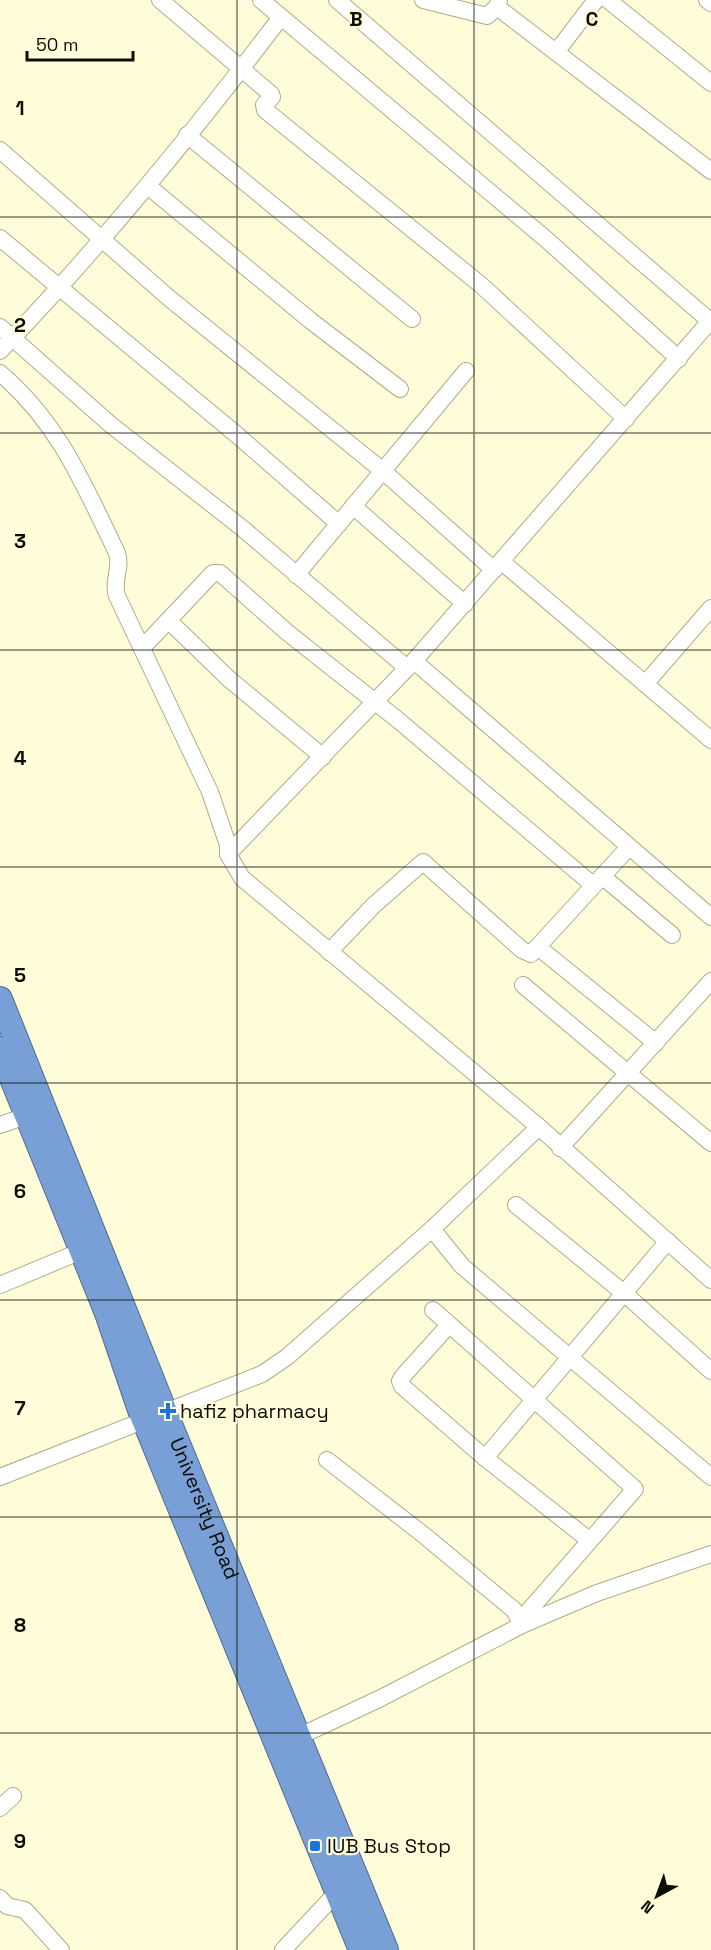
<svg xmlns="http://www.w3.org/2000/svg" width="711" height="1950" viewBox="0 0 711 1950" font-family="'Space Grotesk',sans-serif">
  <style>
    .lines { fill: none; stroke-linecap: round; stroke-linejoin: round }
    .minor-casing { stroke: #afac8b; stroke-width: 18 }
    .highway-casing { stroke: #536c8d; stroke-width: 26 }
    .minor { stroke: #fff; stroke-width: 16 }
    .highway { stroke: #78a0d7; stroke-width: 24 }
    .grid { fill: none; stroke: #0d0c03; stroke-width: 1.5; stroke-opacity: 0.55 }
    .poi-dot { fill: #1b74dd; stroke: #fffdd9; stroke-width: 2 }
    .labels { text-anchor: middle; stroke-width: 4.5; stroke-linejoin: round; paint-order: stroke }
    .poi-label { font-size: 20px; fill: #0d0c03; stroke: #fffdd9; text-anchor: start }
    .street-label { font-size: 20px; fill: #0d0c03; stroke: #fffdd9 }
    .grid-label { font-size: 20px; text-anchor: middle; font-weight: bold; fill: #0d0c03; stroke: #fffdd9; stroke-width: 4.5; stroke-linejoin: round; paint-order: stroke }
  </style>
  <rect width="100%" height="100%" fill="#fffdd9"/>
  <g class="lines">
    <defs>
      <g id="minor">
        <path d="M160,0L271,94L272,97L264,105L265,110L481,285L626,419"/>
        <path d="M261,0L547,240L679,359"/>
        <path d="M337,0L710,321"/>
        <path d="M423,0L487,16L497,7L499,0"/>
        <path d="M608,0L711,83"/>
        <path d="M707,0L711,3"/>
        <path d="M497,7L711,171"/>
        <path d="M557,51L596,0"/>
        <path d="M187,135L412,319"/>
        <path d="M0,150L169,298L383,471L494,570"/>
        <path d="M149,187L311,321L400,389"/>
        <path d="M0,238L237,435L339,524"/>
        <path d="M0,327L111,425L242,528L407,668"/>
        <path d="M0,351C101,246 193,133 281,17"/>
        <path d="M0,373C59,423 84,485 117,553C122,567 112,582 117,596L210,792L228,845V854L242,878L539,1127L711,1280"/>
        <path d="M353,506L465,604"/>
        <path d="M502,562L711,740"/>
        <path d="M296,575L466,371"/>
        <path d="M169,621L229,679L323,757"/>
        <path d="M142,648L213,573H220L288,633L398,720L593,885"/>
        <path d="M414,661L711,917"/>
        <path d="M645,684L711,608"/>
        <path d="M228,854L414,661L711,320"/>
        <path d="M602,876L672,935"/>
        <path d="M538,947L656,1043"/>
        <path d="M329,952L374,905L423,862L522,950L531,954L629,847"/>
        <path d="M523,985L711,1143"/>
        <path d="M0,1125L35,1113"/>
        <path d="M560,1148L711,981"/>
        <path d="M516,1205L625,1294L711,1371"/>
        <path d="M432,1229L462,1266L711,1477"/>
        <path d="M0,1285L91,1247"/>
        <path d="M433,1310L635,1489L526,1614L520,1618"/>
        <path d="M449,1325L403,1376L400,1381L402,1386L485,1458L589,1540"/>
        <path d="M485,1458L668,1241"/>
        <path d="M327,1460L425,1536L514,1610L522,1625"/>
        <path d="M0,1477L262,1374L287,1357L432,1229L539,1127"/>
        <path d="M298,1737L381,1698L522,1625L597,1593L711,1554"/>
        <path d="M0,1808L13,1796"/>
        <path d="M0,1898L7,1906L25,1910L61,1950"/>
        <path d="M283,1950L344,1885"/>
      </g>
      <g id="highway">
        <path id="s1" d="M0,999L165,1412L386,1950"/>
        <path d="M0,1049L107,1313L140,1410L361,1950"/>
      </g>
    </defs>
    <use href="#minor" class="minor-casing"/>
    <use href="#highway" class="highway-casing"/>
    <use href="#minor" class="minor"/>
    <use href="#highway" class="highway"/>
  </g>
  <path class="grid" d="M237,0V1950M474,0V1950M0,217H711M0,433H711M0,650H711M0,867H711M0,1083H711M0,1300H711M0,1517H711M0,1733H711"/>
  <g class="poi-dot">
    <path d="M165 1402h6v6h6v6h-6v6h-6v-6h-6v-6h6z"/>
    <rect x="309" y="1840" width="12" height="12" rx="3"/>
  </g>
  <g class="labels">
    <g class="poi-label">
      <text x="180" y="1418">hafiz pharmacy</text>
      <text x="327" y="1853">IUB Bus Stop</text>
    </g>
    <g class="street-label">
      <text dy="7" stroke="none"><textPath href="#s1" startOffset="549">University Road</textPath></text>
    </g>
  </g>
  <g class="grid-label">
    <text x="356" y="26">B</text>
    <text x="592" y="26">C</text>
    <text x="20" y="115">1</text>
    <text x="20" y="332">2</text>
    <text x="20" y="548">3</text>
    <text x="20" y="765">4</text>
    <text x="20" y="982">5</text>
    <text x="20" y="1198">6</text>
    <text x="20" y="1415">7</text>
    <text x="20" y="1632">8</text>
    <text x="20" y="1848">9</text>
  </g>
  <g transform="translate(657 1896) rotate(221)" stroke="#fffdd9" stroke-width="4.5" paint-order="stroke">
  <path d="M0-4.5L10 22L0 15L-10 22Z" fill="#0d0c03"/>
  <text y="-9" font-size="16" font-weight="bold" text-anchor="middle" fill="#0d0c03">N</text>
  </g>
  <path d="M27 51v9h106v-9" fill="none" stroke="#0d0c03" stroke-width="3"/>
  <text x="36" y="51" font-size="18" fill="#0d0c03" stroke="#fffdd9" stroke-width="4.5" paint-order="stroke">50 m</text>
</svg>
